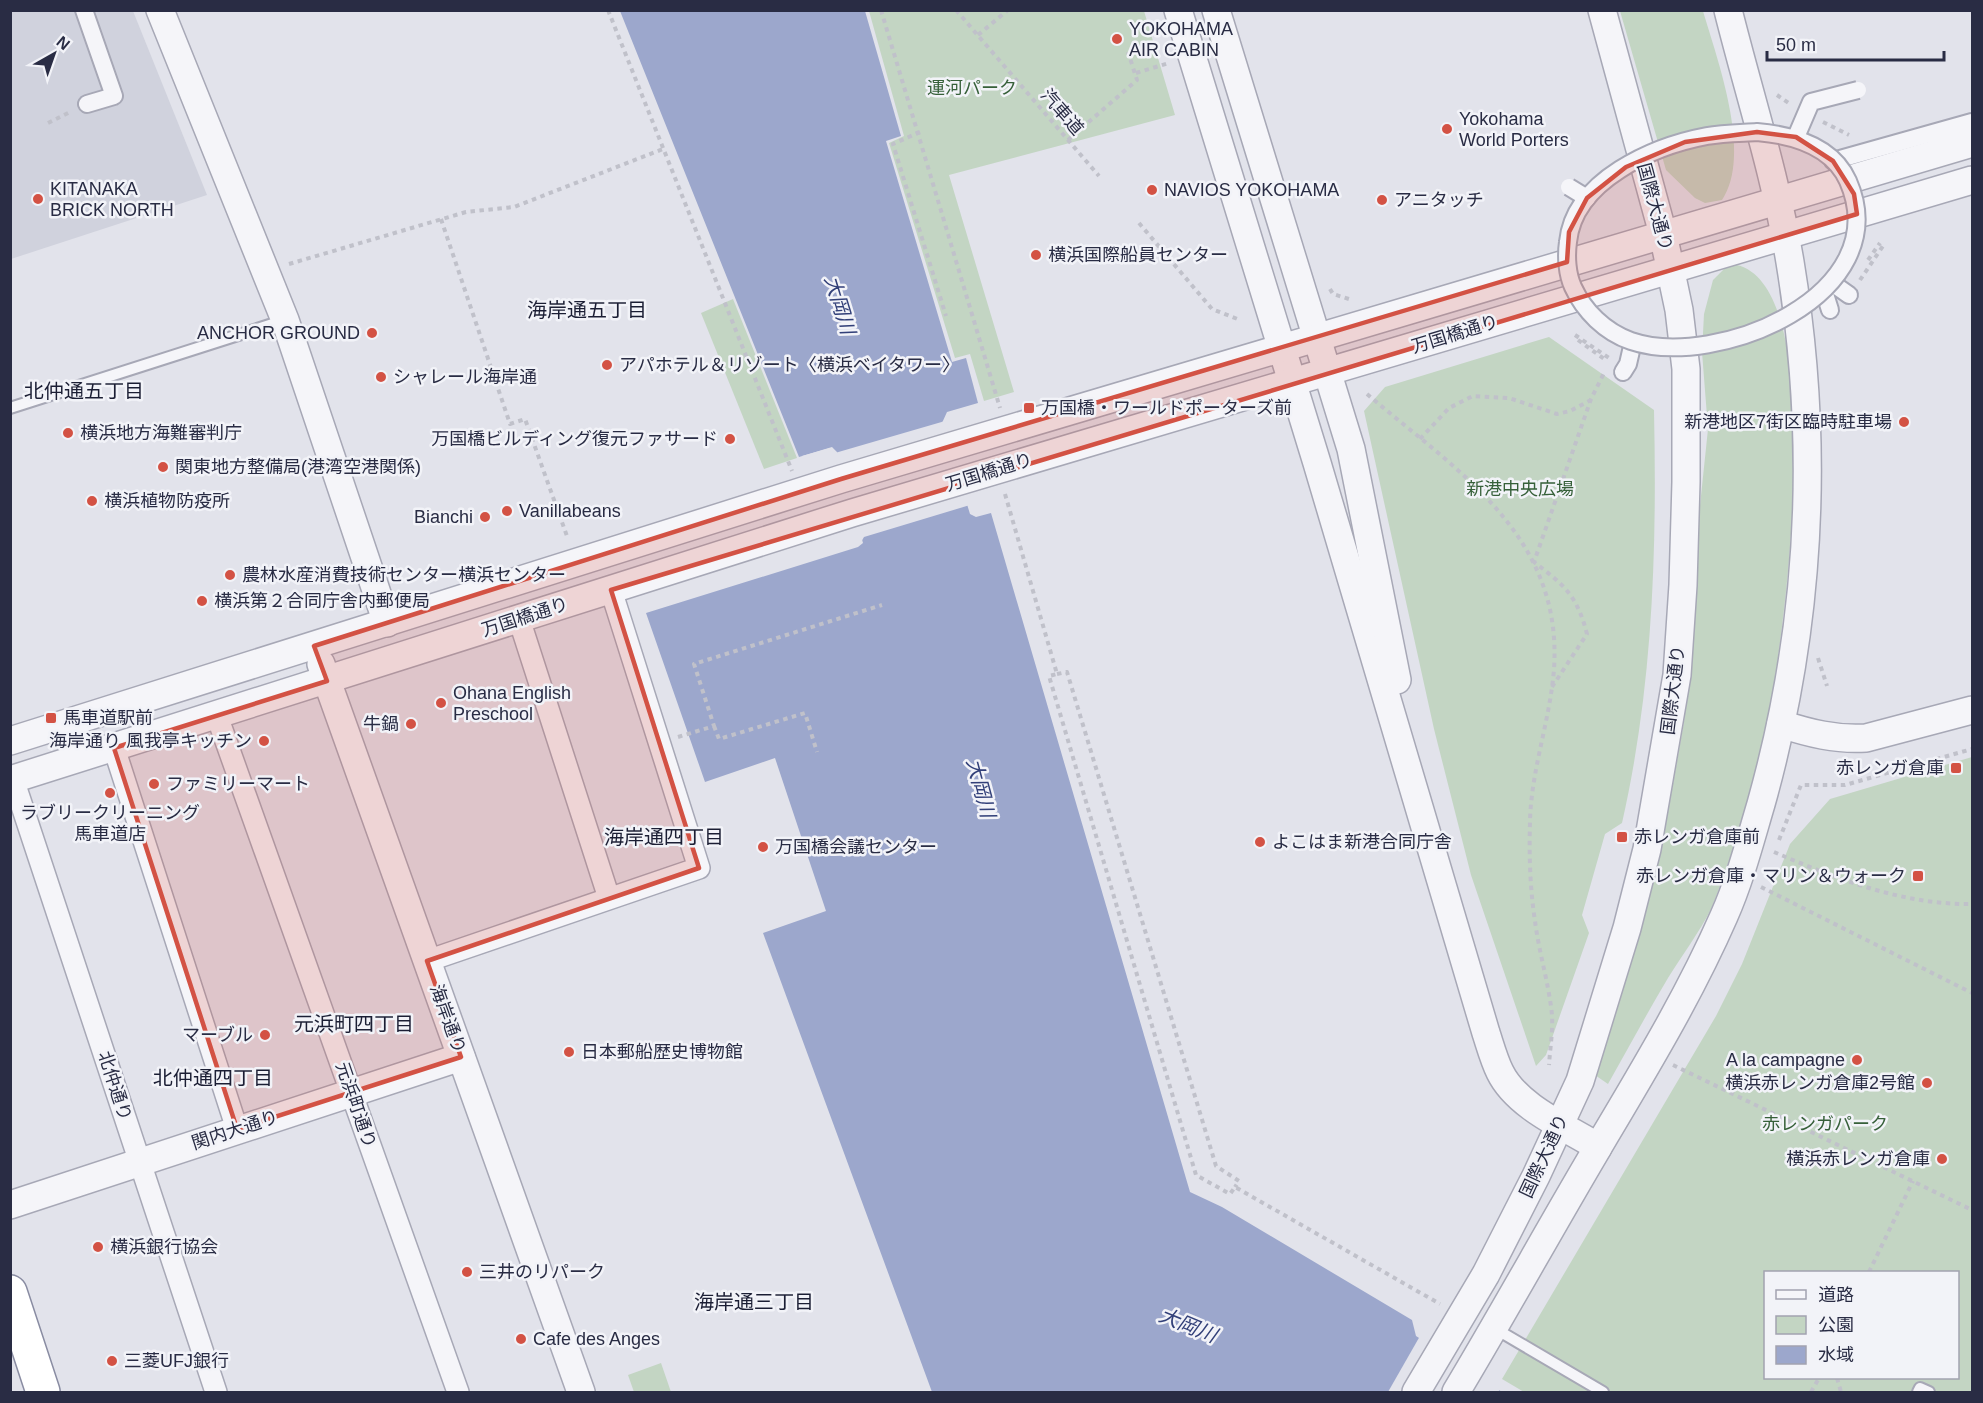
<svg xmlns="http://www.w3.org/2000/svg" width="1983" height="1403" viewBox="0 0 1983 1403" font-family="Helvetica,'Noto Sans JP',sans-serif">
  <style>
    .built { fill: #d0d2dd }
    .green { fill: #c3d5c3; fill-rule: evenodd }
    .water { fill: #9ca7cc }
    .pier { fill: #e2e3eb }
    .lines { fill: none; stroke-linecap: round; stroke-linejoin: round }
    .service-casing { stroke: #a7a8b6; stroke-width: 14 }
    .pedestrian-casing { stroke: #a7a8b6; stroke-width: 20 }
    .minor-casing { stroke: #a7a8b6; stroke-width: 24 }
    .tertiary-casing { stroke: #a7a8b6; stroke-width: 30 }
    .trunk-casing { stroke: #898ca2; stroke-width: 36 }
    .path { stroke: #c0c1ca; stroke-width: 4; stroke-dasharray: 4.5 4.5; stroke-linecap: butt }
    .service { stroke: #f5f5f9; stroke-width: 10 }
    .pedestrian { stroke: #f5f5f9; stroke-width: 16 }
    .minor { stroke: #f5f5f9; stroke-width: 21 }
    .tertiary { stroke: #f5f5f9; stroke-width: 27 }
    .trunk { stroke: #fff; stroke-width: 33 }
    .pedestrian-bridge-casing { stroke: #a7a8b6; stroke-width: 20; stroke-linecap: butt }
    .pedestrian-bridge { stroke: #f5f5f9; stroke-width: 16 }
    .marked { fill: #d35244; fill-opacity: 0.2; stroke: #d35244; stroke-width: 4.5; stroke-linejoin: round }
    .poi-dot { fill: #d35244; stroke: #f2f3f8; stroke-width: 2 }
    .labels { text-anchor: middle; stroke-width: 5; stroke-linejoin: round; paint-order: stroke }
    .poi-label { font-size: 18px; fill: #292c44; stroke: #f2f3f8; text-anchor: start }
    .park-label { font-size: 18px; fill: #366039; stroke: #f2f3f8 }
    .street-label { font-size: 18px; fill: #292c44; stroke: #f2f3f8 }
    .water-label { font-size: 20px; font-style: italic; fill: #324079; stroke: #f2f3f8 }
    .neighbourhood-label { font-size: 20px; fill: #1b1e34; stroke: #f2f3f8 }
  </style>
  <rect width="100%" height="100%" fill="#e2e3eb"/>
  <path class="built" d="M10,11H133L207,195L11,259Z"/>
  <g class="green">
    <path d="M869,11H1144L1175,115L949,175L1014,392L984,401L970,354L955,358L889,143L904,136Z"/>
    <path d="M1620,11H1703C1717,59 1753,155 1722,200L1705,203L1695,198L1666,170Z"/>
    <path d="M1737,265C1835,289 1781,660 1765,736C1756,780 1742,824 1727,866C1722,880 1717,895 1711,909C1699,933 1682,955 1668,978C1647,1013 1628,1049 1608,1084L1592,1073L1646,906L1666,823L1684,722L1695,605L1699,515L1708,429L1702,352L1704,314L1713,280L1727,266Z"/>
    <path d="M733,299L797,458L764,469L701,313Z"/>
    <path d="M1549,337L1654,410C1657,550 1653,686 1622,823L1605,834L1582,915L1589,933L1546,1055L1536,1066L1471,875L1434,729L1364,411L1385,387Z"/>
    <path d="M1972,757V1392H1524L1502,1379L1716,1016L1742,964L1790,844L1830,799ZM1766,1272H1958V1378H1766Z"/>
    <path d="M661,1363L671,1392H634L628,1375Z"/>
  </g>
  <path class="water" d="M620,11H865L901,136L886,141L952,362L966,358L978,403L947,412L942,423L970,514L976,517L991,513L1190,1192L1222,1207L1412,1320L1416,1336L1502,1392H932L763,933L826,911L775,758L705,782L646,613L858,547L863,543L837,452L832,447L799,457Z"/>
  <g class="pier">
    <path d="M945,421L970,505L864,537L860,544L834,552L860,542L834,453L831,451L803,459L802,456L830,448L835,453Z"/>
    <path d="M1420,1336L1501,1388L1498,1392H1388Z"/>
  </g>
  <g class="lines">
    <defs>
      <g id="service">
        <path d="M10,408L285,320"/>
        <path d="M1494,1328L1603,1392"/>
        <path d="M1918,1392L1920,1388L1929,1392"/>
      </g>
      <g id="pedestrian">
        <path d="M84,10L114,96L87,104"/>
        <path d="M1833,161L1972,122"/>
        <path d="M1832,283L1849,295"/>
        <path d="M1824,291L1830,310"/>
        <path d="M1623,372L1628,364L1633,342"/>
      </g>
      <g id="minor">
        <path d="M519,619L609,898"/>
        <path d="M217,716L458,1392"/>
        <path d="M114,748L237,1129"/>
        <path d="M13,779L216,1392"/>
        <path d="M427,961L699,868L611,590"/>
      </g>
      <g id="tertiary">
        <path d="M160,10L285,320L387,623"/>
        <path d="M1178,10L1317,463L1486,1033C1490,1045 1494,1060 1500,1072C1517,1107 1566,1127 1598,1147"/>
        <path d="M1216,10L1351,449L1397,680"/>
        <path d="M321,664L581,1392"/>
        <path d="M1781,724C1809,733 1836,740 1866,738L1972,710"/>
        <path d="M10,741L841,479L1972,143"/>
        <path d="M10,780L852,513L1972,180"/>
        <path d="M10,1205L461,1057"/>
        <path d="M1416,1392L1486,1274L1536,1176L1580,1081L1627,928L1647,849L1677,675L1683,585L1686,482V369L1679,310L1663,234L1602,10"/>
        <path d="M1456,1392C1504,1312 1549,1230 1597,1149C1642,1073 1688,998 1724,916C1740,880 1750,841 1761,804C1811,626 1820,444 1790,262C1776,177 1749,94 1728,10"/>
      </g>
      <path id="trunk" d="M10,1292L43,1392"/>
    </defs>
    <use href="#service" class="service-casing"/>
    <use href="#pedestrian" class="pedestrian-casing"/>
    <use href="#minor" class="minor-casing"/>
    <use href="#tertiary" class="tertiary-casing"/>
    <use href="#trunk" class="trunk-casing"/>
    <g class="path">
      <path d="M608,10L792,471"/>
      <path d="M881,10L1000,408"/>
      <path d="M956,10L1099,176"/>
      <path d="M978,35L1008,10"/>
      <path d="M1136,73L1169,63"/>
      <path d="M1777,95L1790,104"/>
      <path d="M1823,122L1849,135"/>
      <path d="M48,123L70,112"/>
      <path d="M920,132L893,144L946,316"/>
      <path d="M1068,140L1137,80L1128,52"/>
      <path d="M441,219L510,424L525,419L568,539"/>
      <path d="M1139,223L1212,309L1240,320"/>
      <path d="M1868,260L1880,243"/>
      <path d="M289,264L466,212L514,207L663,149"/>
      <path d="M1860,280L1883,246"/>
      <path d="M1330,289L1333,294L1352,300"/>
      <path d="M1575,335L1609,358"/>
      <path d="M1578,340L1607,361"/>
      <path d="M1367,394C1457,471 1563,535 1554,669C1550,721 1531,770 1530,822C1529,855 1530,889 1535,921C1539,953 1549,984 1552,1015C1553,1031 1550,1049 1549,1065"/>
      <path d="M1420,439L1449,408L1473,396L1509,398L1557,414L1570,411L1591,400"/>
      <path d="M1005,494L1057,674L1049,676L1196,1175L1230,1194L1235,1187L1440,1304"/>
      <path d="M1818,658L1827,686"/>
      <path d="M1057,674L1067,672L1216,1166L1239,1181L1235,1187"/>
      <path d="M1552,687L1587,634C1577,595 1564,585 1534,562L1591,399L1604,373"/>
      <path d="M714,726L719,739L805,713L817,752"/>
      <path d="M678,737L714,726L694,664L882,605"/>
      <path d="M1779,840L1801,785H1845L1972,749"/>
      <path d="M1774,852C1837,879 1903,905 1972,904"/>
      <path d="M1761,887L1972,993"/>
      <path d="M1673,1065L1972,1210"/>
      <path d="M1869,1272L1913,1181"/>
      <path d="M1837,1378L1841,1392"/>
      <path d="M1811,1392L1819,1378"/>
    </g>
    <use href="#service" class="service"/>
    <use href="#pedestrian" class="pedestrian"/>
    <use href="#minor" class="minor"/>
    <use href="#tertiary" class="tertiary"/>
    <use href="#trunk" class="trunk"/>
    <defs>
      <g id="pedestrian-bridge">
        <path d="M1757,132C1792,135 1832,145 1848,181C1898,295 1716,370 1631,341C1605,332 1584,311 1573,287C1567,274 1566,256 1568,242C1574,180 1654,146 1707,136C1723,133 1741,133 1757,132Z"/>
        <path d="M1796,137L1811,102L1858,90"/>
        <path d="M1569,187L1587,198"/>
      </g>
    </defs>
    <use href="#pedestrian-bridge" class="pedestrian-bridge-casing"/>
    <use href="#pedestrian-bridge" class="pedestrian-bridge"/>
  </g>
  <path class="marked" d="M1757,132L1796,137L1833,161L1854,194L1857,214L611,590L699,868L427,961L461,1057L237,1129L114,748L327,681L314,646L841,479L1567,262L1569,232L1587,198L1626,167L1685,142Z"/>
  <g class="poi-dot">
    <circle cx="1117" cy="39" r="6"/>
    <circle cx="1447" cy="129" r="6"/>
    <circle cx="1152" cy="190" r="6"/>
    <circle cx="38" cy="199" r="6"/>
    <circle cx="1382" cy="200" r="6"/>
    <circle cx="1036" cy="255" r="6"/>
    <circle cx="372" cy="333" r="6"/>
    <circle cx="607" cy="365" r="6"/>
    <circle cx="381" cy="377" r="6"/>
    <rect x="1023" y="402" width="12" height="12" rx="3"/>
    <circle cx="1904" cy="422" r="6"/>
    <circle cx="68" cy="433" r="6"/>
    <circle cx="730" cy="439" r="6"/>
    <circle cx="163" cy="467" r="6"/>
    <circle cx="92" cy="501" r="6"/>
    <circle cx="507" cy="511" r="6"/>
    <circle cx="485" cy="517" r="6"/>
    <circle cx="230" cy="575" r="6"/>
    <circle cx="202" cy="601" r="6"/>
    <circle cx="441" cy="703" r="6"/>
    <rect x="45" y="712" width="12" height="12" rx="3"/>
    <circle cx="411" cy="724" r="6"/>
    <circle cx="264" cy="741" r="6"/>
    <rect x="1950" y="762" width="12" height="12" rx="3"/>
    <circle cx="154" cy="784" r="6"/>
    <circle cx="110" cy="793" r="6"/>
    <rect x="1616" y="831" width="12" height="12" rx="3"/>
    <circle cx="1260" cy="842" r="6"/>
    <circle cx="763" cy="847" r="6"/>
    <rect x="1912" y="870" width="12" height="12" rx="3"/>
    <circle cx="265" cy="1035" r="6"/>
    <circle cx="569" cy="1052" r="6"/>
    <circle cx="1857" cy="1060" r="6"/>
    <circle cx="1927" cy="1083" r="6"/>
    <circle cx="1942" cy="1159" r="6"/>
    <circle cx="98" cy="1247" r="6"/>
    <circle cx="467" cy="1272" r="6"/>
    <circle cx="521" cy="1339" r="6"/>
    <circle cx="112" cy="1361" r="6"/>
  </g>
  <g class="labels">
    <g class="poi-label">
      <text x="1129" y="35">YOKOHAMA<tspan x="1129" dy="21">AIR CABIN</tspan></text>
      <text x="1459" y="125">Yokohama<tspan x="1459" dy="21">World Porters</tspan></text>
      <text x="50" y="195">KITANAKA<tspan x="50" dy="21">BRICK NORTH</tspan></text>
      <text x="1164" y="196">NAVIOS YOKOHAMA</text>
      <text x="1394" y="206">アニタッチ</text>
      <text x="1048" y="261">横浜国際船員センター</text>
      <text x="360" y="339" text-anchor="end">ANCHOR GROUND</text>
      <text x="619" y="371">アパホテル＆リゾート〈横浜ベイタワー〉</text>
      <text x="393" y="383">シャレール海岸通</text>
      <text x="1041" y="414">万国橋・ワールドポーターズ前</text>
      <text x="1892" y="428" text-anchor="end">新港地区7街区臨時駐車場</text>
      <text x="80" y="439">横浜地方海難審判庁</text>
      <text x="718" y="445" text-anchor="end">万国橋ビルディング復元ファサード</text>
      <text x="175" y="473">関東地方整備局(港湾空港関係)</text>
      <text x="104" y="507">横浜植物防疫所</text>
      <text x="519" y="517">Vanillabeans</text>
      <text x="473" y="523" text-anchor="end">Bianchi</text>
      <text x="242" y="581">農林水産消費技術センター横浜センター</text>
      <text x="214" y="607">横浜第２合同庁舎内郵便局</text>
      <text x="453" y="699">Ohana English<tspan x="453" dy="21">Preschool</tspan></text>
      <text x="63" y="724">馬車道駅前</text>
      <text x="399" y="730" text-anchor="end">牛鍋</text>
      <text x="252" y="747" text-anchor="end">海岸通り 風我亭キッチン</text>
      <text x="1944" y="774" text-anchor="end">赤レンガ倉庫</text>
      <text x="166" y="790">ファミリーマート</text>
      <text x="110" y="819" text-anchor="middle">ラブリークリーニング<tspan x="110" dy="21">馬車道店</tspan></text>
      <text x="1634" y="843">赤レンガ倉庫前</text>
      <text x="1272" y="848">よこはま新港合同庁舎</text>
      <text x="775" y="853">万国橋会議センター</text>
      <text x="1906" y="882" text-anchor="end">赤レンガ倉庫・マリン＆ウォーク</text>
      <text x="253" y="1041" text-anchor="end">マーブル</text>
      <text x="581" y="1058">日本郵船歴史博物館</text>
      <text x="1845" y="1066" text-anchor="end">A la campagne</text>
      <text x="1915" y="1089" text-anchor="end">横浜赤レンガ倉庫2号館</text>
      <text x="1930" y="1165" text-anchor="end">横浜赤レンガ倉庫</text>
      <text x="110" y="1253">横浜銀行協会</text>
      <text x="479" y="1278">三井のリパーク</text>
      <text x="533" y="1345">Cafe des Anges</text>
      <text x="124" y="1367">三菱UFJ銀行</text>
    </g>
    <g class="park-label">
      <text x="972" y="94">運河パーク</text>
      <text x="1520" y="495">新港中央広場</text>
      <text x="1825" y="1130">赤レンガパーク</text>
    </g>
    <g class="street-label">
      <text transform="translate(1062 112) rotate(49)" y="6">汽車道</text>
      <text transform="translate(1655 207) rotate(75)" y="6">国際大通り</text>
      <text transform="translate(1455 334) rotate(-17)" y="6">万国橋通り</text>
      <text transform="translate(989 472) rotate(-17)" y="6">万国橋通り</text>
      <text transform="translate(525 617) rotate(-18)" y="6">万国橋通り</text>
      <text transform="translate(1673 690) rotate(-83)" y="6">国際大通り</text>
      <text transform="translate(448 1019) rotate(70)" y="6">海岸通り</text>
      <text transform="translate(115 1086) rotate(72)" y="6">北仲通り</text>
      <text transform="translate(356 1105) rotate(71)" y="6">元浜町通り</text>
      <text transform="translate(235 1130) rotate(-18)" y="6">関内大通り</text>
      <text transform="translate(1544 1156) rotate(-65)" y="6">国際大通り</text>
    </g>
    <g class="water-label">
      <text transform="translate(840 305) rotate(73)" y="7">大岡川</text>
      <text transform="translate(981 788) rotate(75)" y="7">大岡川</text>
      <text transform="translate(1188 1325) rotate(22)" y="7">大岡川</text>
    </g>
    <g class="neighbourhood-label">
      <text x="587" y="317">海岸通五丁目</text>
      <text x="84" y="398">北仲通五丁目</text>
      <text x="664" y="844">海岸通四丁目</text>
      <text x="354" y="1031">元浜町四丁目</text>
      <text x="213" y="1085">北仲通四丁目</text>
      <text x="754" y="1309">海岸通三丁目</text>
    </g>
  </g>
  <rect width="1983" height="1403" fill="none" stroke="#292c44" stroke-width="24"/>
  <rect x="1764" y="1271" width="195" height="108" fill="#f2f3f8" stroke="#a2a3b0" stroke-width="1.5"/>
  <rect x="1776" y="1290" width="30" height="9" fill="#f5f5f9" stroke="#a2a3b0" stroke-width="1.5"/>
  <text x="1818" y="1301" font-size="18" fill="#292c44">道路</text>
  <rect x="1776" y="1316" width="30" height="18" fill="#c3d5c3" stroke="#a2a3b0" stroke-width="1.5"/>
  <text x="1818" y="1331" font-size="18" fill="#292c44">公園</text>
  <rect x="1776" y="1346" width="30" height="18" fill="#9ca7cc" stroke="#a2a3b0" stroke-width="1.5"/>
  <text x="1818" y="1361" font-size="18" fill="#292c44">水域</text>
  <g transform="translate(54 54) rotate(40)" stroke="#f2f3f8" stroke-width="4.5" paint-order="stroke">
  <path d="M0-4.5L10 22L0 15L-10 22Z" fill="#292c44"/>
  <text y="-9" font-size="16" font-weight="bold" text-anchor="middle" fill="#292c44">N</text>
  </g>
  <path d="M1767 51v9h177v-9" fill="none" stroke="#292c44" stroke-width="3"/>
  <text x="1776" y="51" font-size="18" fill="#292c44" stroke="#f2f3f8" stroke-width="4.5" paint-order="stroke">50 m</text>
</svg>
